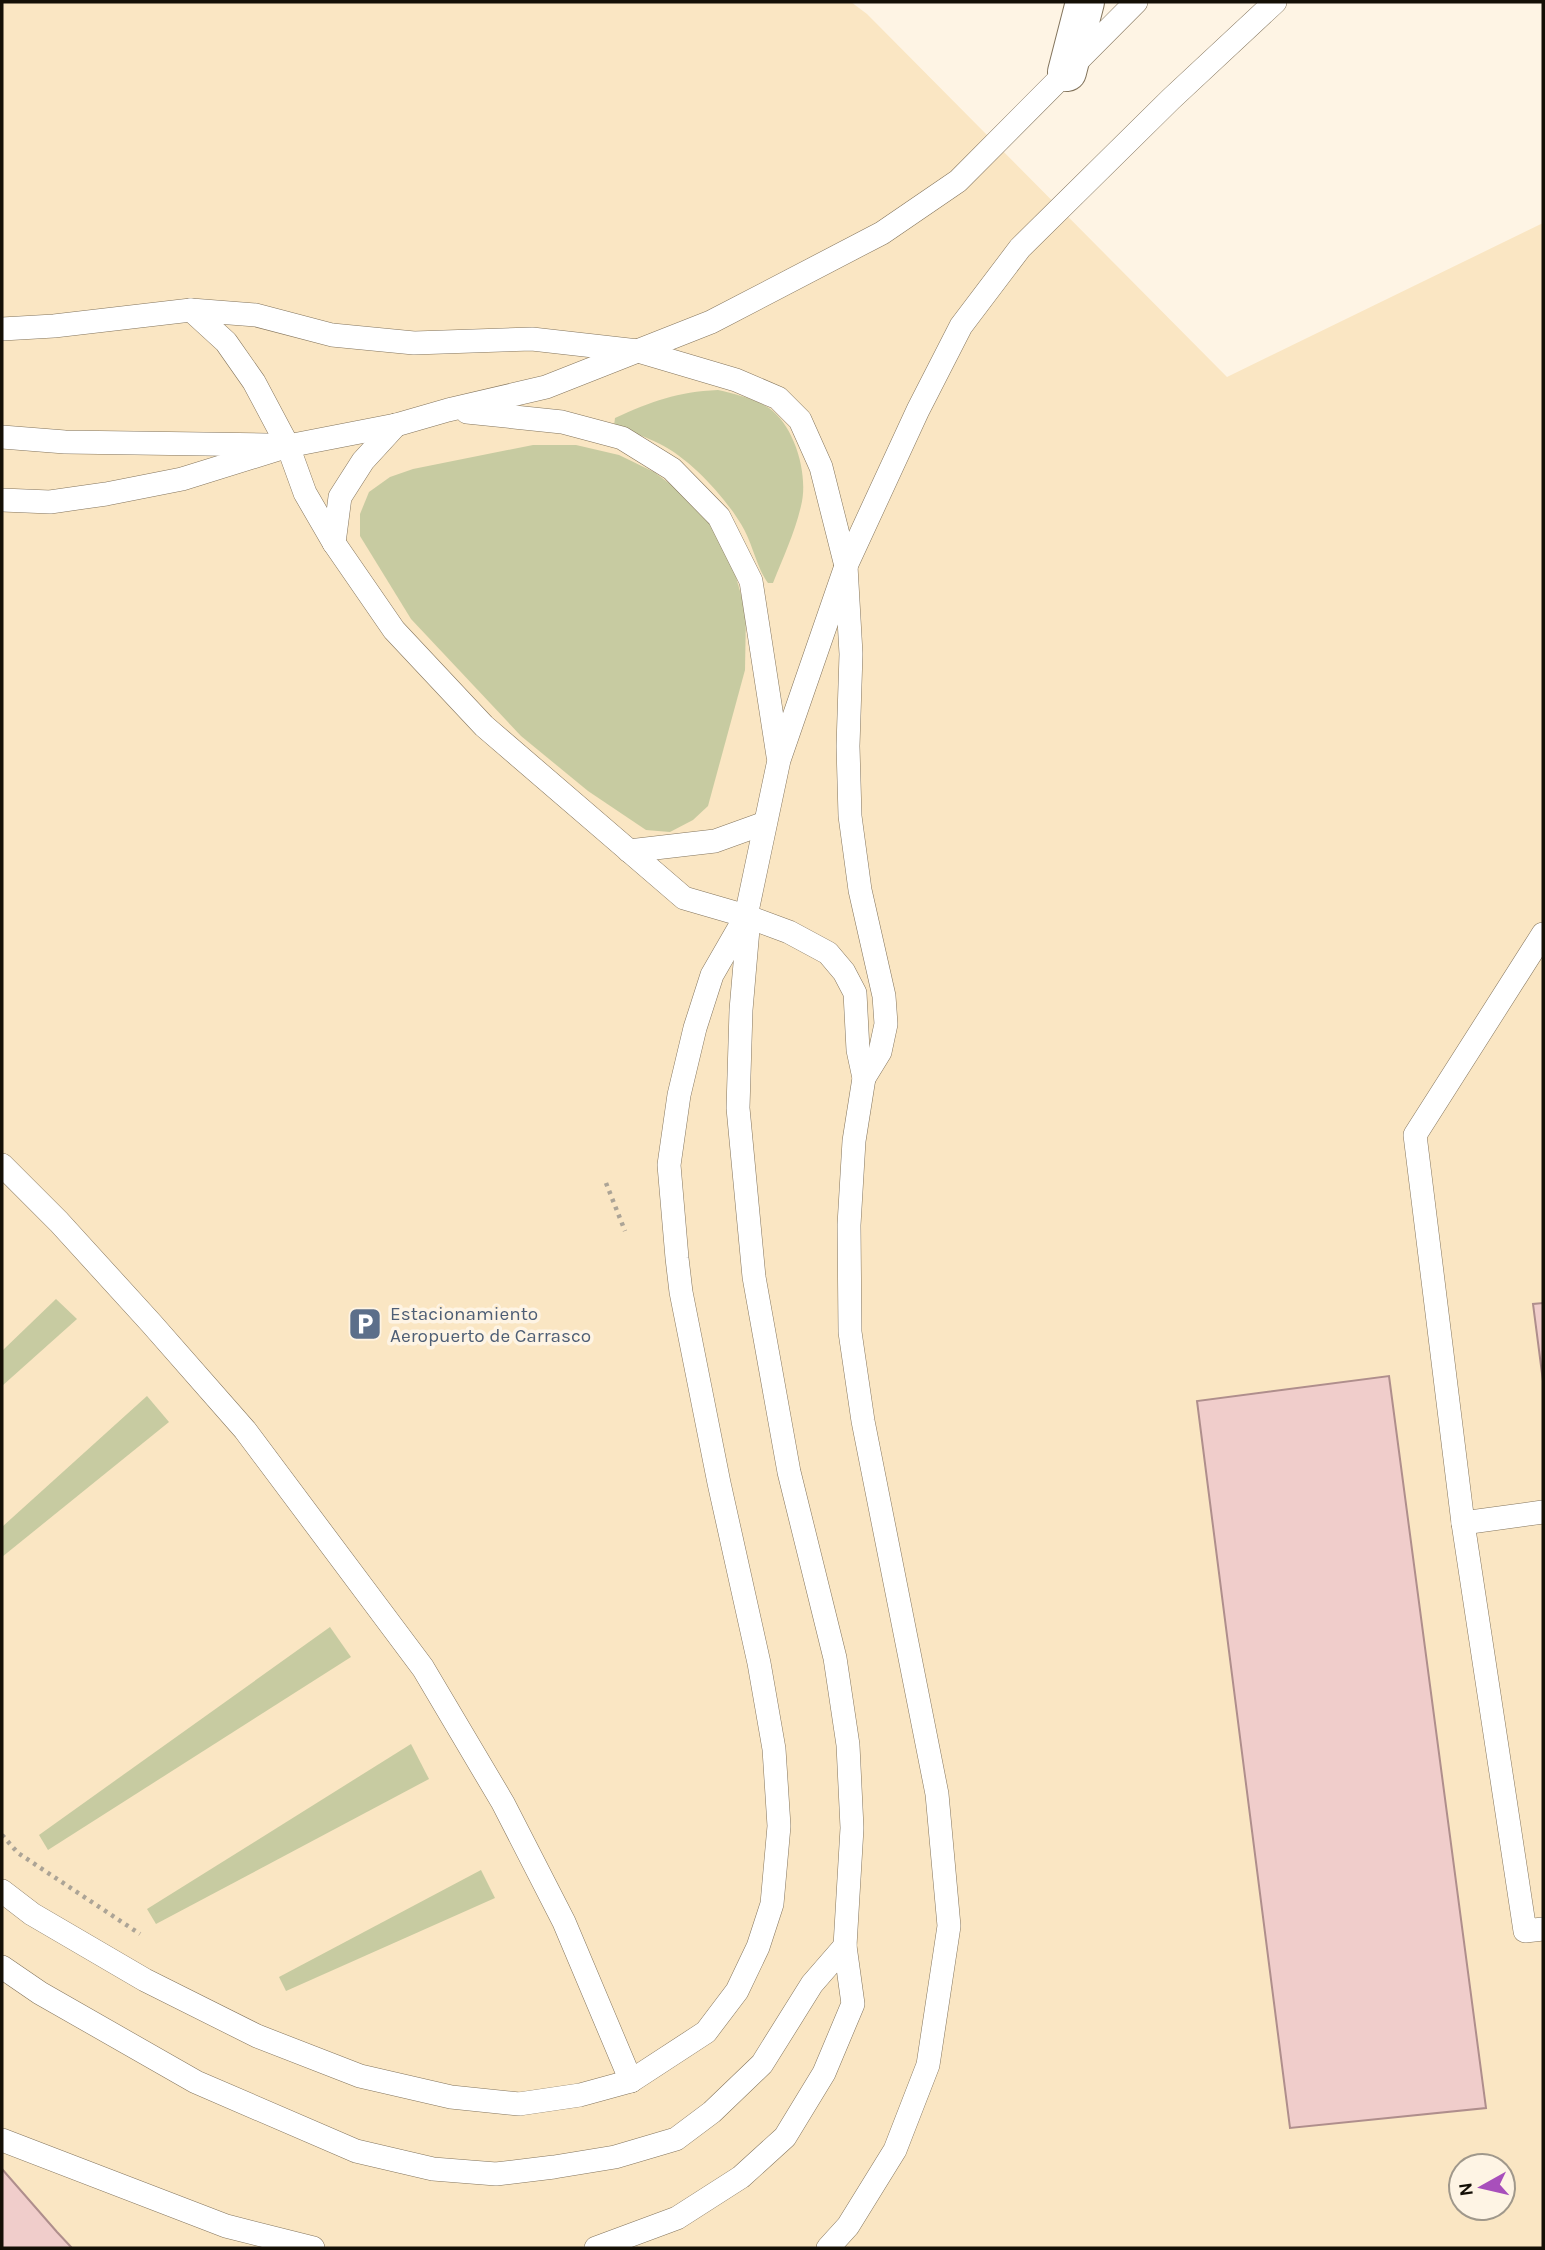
<svg xmlns="http://www.w3.org/2000/svg" width="1545" height="2250" viewBox="0 0 1545 2250" font-family="Karla,sans-serif">
  <style>
    .built { fill: #fae6c3; fill-rule: evenodd }
    .green { fill: #c7cba1 }
    .building { fill: #f0cdcb; stroke: #af8e8c; stroke-width: 2 }
    .lines { fill: none; stroke-linecap: round; stroke-linejoin: round }
    .service-casing { stroke: #83745c; stroke-width: 24 }
    .trunk-casing { stroke: #83745c; stroke-width: 40 }
    .path { stroke: #aca496; stroke-width: 4.5; stroke-dasharray: 3.5 5; stroke-linecap: butt }
    .service { stroke: #fff; stroke-width: 23 }
    .trunk { stroke: #fff; stroke-width: 38 }
    .labels { text-anchor: middle; stroke-width: 7; stroke-linejoin: round; paint-order: stroke }
    .service-label { font-size: 19px; fill: #4e5e75; stroke: #fef4e4; text-anchor: start }
  </style>
  <rect width="100%" height="100%" fill="#fef4e4"/>
  <path class="built" d="M2,2H851L867,14L1227,377L1543,223V2248H2ZM1461,2166H1503V2208H1461Z"/>
  <g class="green">
    <path d="M718,390C735,394 753,398 769,408C795,426 809,476 801,506C795,532 783,558 773,583H768C757,569 752,541 741,524C724,496 689,458 660,444C645,436 629,432 614,426L615,418C652,401 677,392 718,390Z"/>
    <path d="M533,445H576L619,455L654,472L681,492L708,520L730,556L746,612L745,670L708,806L693,820L670,832L646,830L588,791L521,736L411,619L360,536V514L369,492L390,477L413,469Z"/>
    <path d="M56,1299L77,1319L2,1386V1351Z"/>
    <path d="M147,1396L169,1422L2,1557V1527Z"/>
    <path d="M330,1627L351,1657L48,1850L39,1835Z"/>
    <path d="M411,1744L429,1779L156,1924L147,1909Z"/>
    <path d="M481,1870L495,1898L286,1991L279,1977Z"/>
  </g>
  <g class="building">
    <path d="M1543,1303V1381L1533,1304Z"/>
    <path d="M1389,1376L1486,2108L1290,2128L1197,1401Z"/>
    <path d="M2,2169L57,2232L72,2248H2Z"/>
  </g>
  <g class="lines">
    <defs>
      <g id="service">
        <path d="M191,310L226,342L254,382L288,446L305,493L334,543L394,630L484,726L684,898L746,916L789,932L828,953L844,972L855,993L858,1050L864,1078L854,1141L849,1225L850,1332L863,1421L937,1794L949,1926L928,2065L895,2150L848,2226L828,2248"/>
        <path d="M2,329L54,326L191,310L256,315L332,335L414,343L532,339L638,351L736,380L778,398L800,420L821,467L846,566L851,654L848,746L850,816L860,890L884,996L886,1024L880,1052L864,1078"/>
        <path d="M467,412L562,422L622,438L672,469L719,517L751,581L778,756"/>
        <path d="M2,437L65,442L267,445"/>
        <path d="M2,500L50,502L106,494L182,479L288,446L396,425L448,410L546,387L711,322L882,233L958,181L1136,2"/>
        <path d="M334,543L340,497L363,461L396,425"/>
        <path d="M629,851L715,841L765,823"/>
        <path d="M1543,934L1415,1135L1463,1523L1525,1931L1543,1929"/>
        <path d="M2,1165L59,1222L151,1323L245,1430L423,1668L503,1803L564,1922L631,2081"/>
        <path d="M1463,1523L1543,1512"/>
        <path d="M2,1891L32,1914L145,1980L257,2036L360,2076L451,2097L519,2104L580,2095L631,2081L706,2032L737,1991L758,1947L772,1904L779,1826L774,1749L759,1663L719,1483L681,1292L677,1258L669,1165L679,1095L695,1028L712,975L746,916L779,760L846,566L918,410L961,326L1020,248L1171,99L1275,2"/>
        <path d="M2,1967L40,1993L196,2082L356,2151L433,2169L496,2174L554,2167L615,2157L676,2139L712,2112L762,2064L812,1984L845,1946"/>
        <path d="M2,2140L226,2226L313,2248"/>
        <path d="M596,2248L677,2218L741,2177L785,2137L824,2073L853,2004L845,1946L852,1828L848,1745L835,1658L789,1472L754,1277L738,1108L741,1010L748,929L747,917"/>
      </g>
      <path id="trunk" d="M1067,72L1085,2"/>
    </defs>
    <use href="#service" class="service-casing"/>
    <use href="#trunk" class="trunk-casing"/>
    <g class="path">
      <path d="M606,1183L625,1231"/>
      <path d="M2,1835L18,1853L140,1934"/>
    </g>
    <use href="#service" class="service"/>
    <use href="#trunk" class="trunk"/>
  </g>
  <defs>
    <symbol id="parking-square" viewBox="-11 -11 22 22"><rect x="-9" y="-9" width="18" height="18" rx="4" fill="#5c6f8a" stroke="#fef4e4"/><path d="M-3.5-5.5H1a3.5 3.5 0 0 1 0 7H-1V5.5H-3.5ZM-1-3.4V-.6H.8a1.4 1.4 0 0 0 0-2.8Z" fill="#fff"/></symbol>
  </defs>
  <g fill-rule="evenodd">
    <use href="#parking-square" x="346" y="1305" width="38" height="38"/>
  </g>
  <g class="labels">
    <g class="service-label">
      <text x="390" y="1320">Estacionamiento<tspan x="390" dy="22">Aeropuerto de Carrasco</tspan></text>
    </g>
  </g>
  <rect width="1545" height="2250" fill="none" stroke="#140f06" stroke-width="7"/>
  <g transform="translate(1482 2187) rotate(262)"><circle r="33" fill="#fef4e4" stroke="#a0988b" stroke-width="2"/>
  <path d="M0-5L12 26L0 18L-12 26Z" fill="#a84fbb"/>
  <text y="-10" font-size="19" font-weight="bold" text-anchor="middle" fill="#140f06">N</text>
  </g>
</svg>
